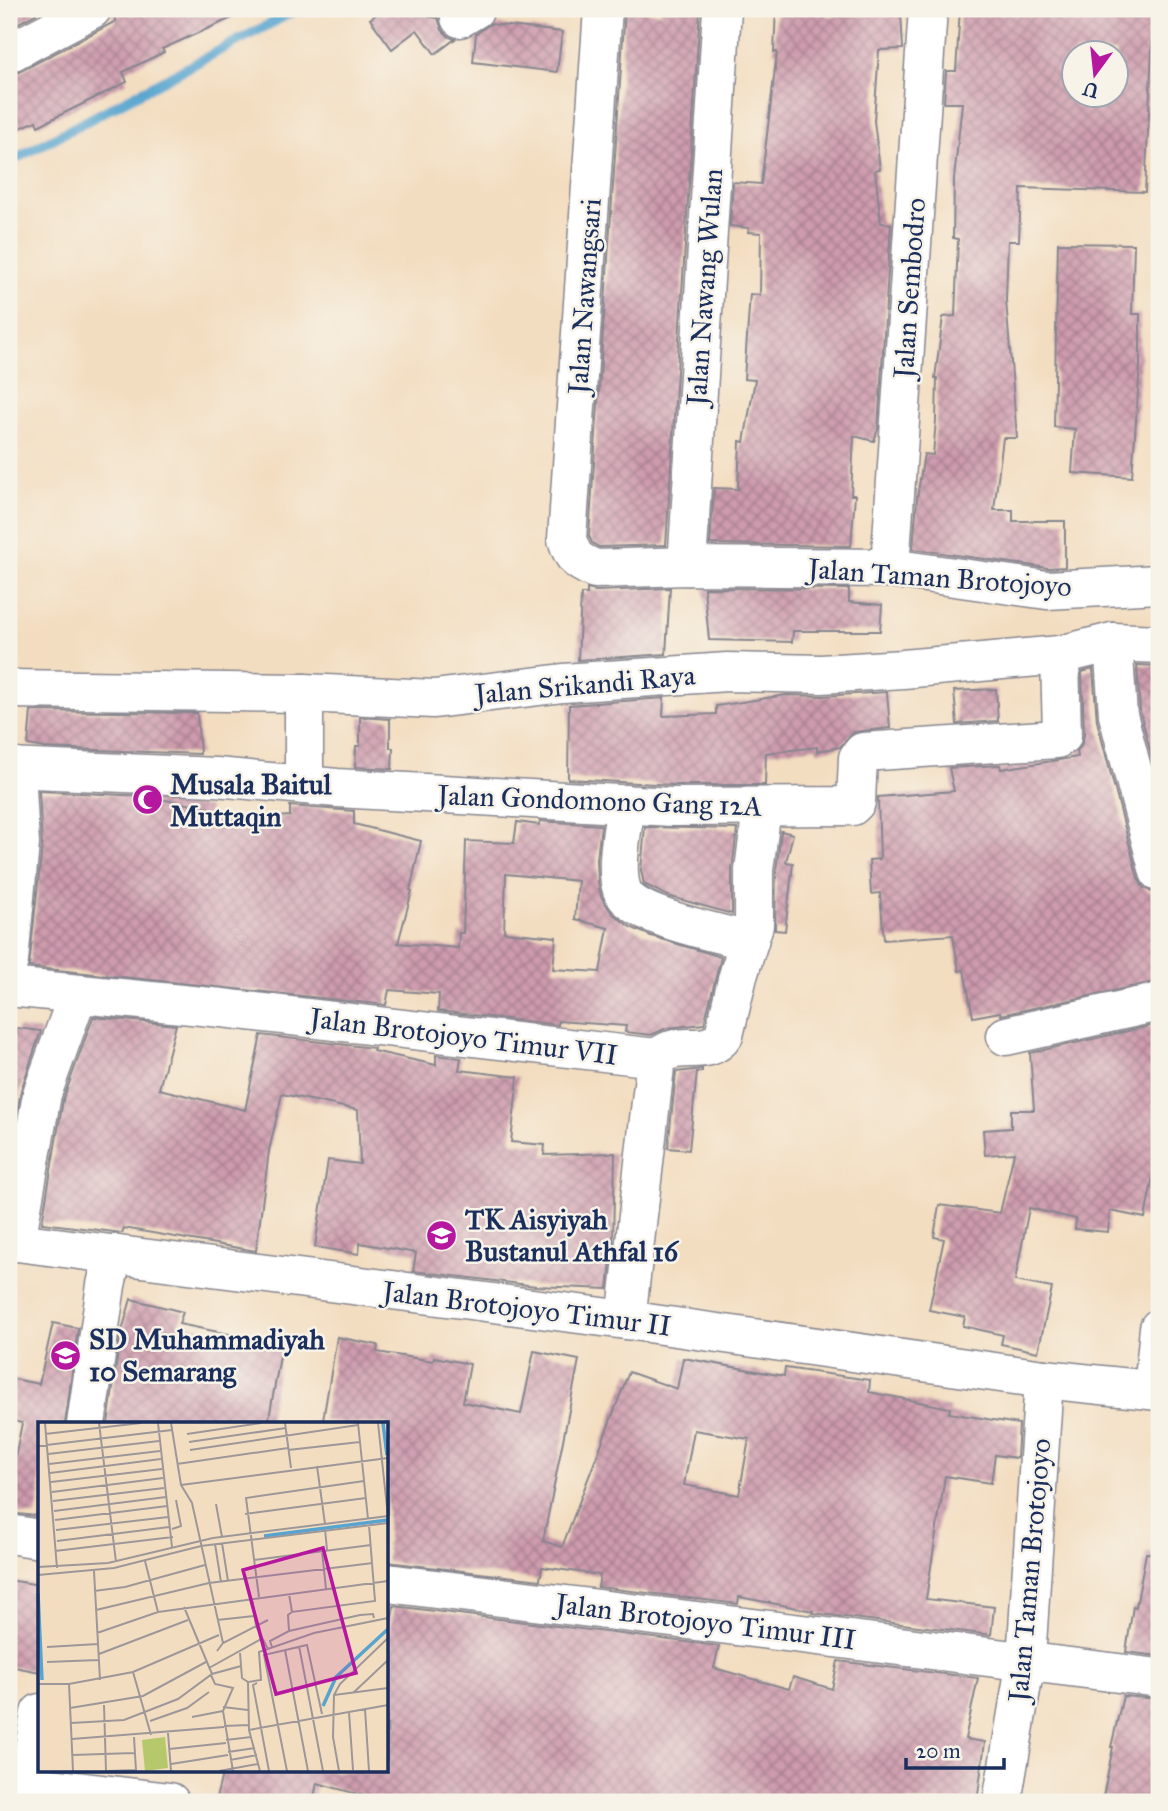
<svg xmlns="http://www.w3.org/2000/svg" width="1168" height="1811" viewBox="0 0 1168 1811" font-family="'IM FELL Great Primer',serif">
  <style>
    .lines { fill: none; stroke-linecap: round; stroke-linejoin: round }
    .stream { stroke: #56a4cf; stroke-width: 10 }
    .building { fill: url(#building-cross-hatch); fill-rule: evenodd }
    .minor-casing { stroke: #87868f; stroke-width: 41 }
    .minor { stroke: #fff; stroke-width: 38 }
    .labels { text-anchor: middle; stroke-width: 5; stroke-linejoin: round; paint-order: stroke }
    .street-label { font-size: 28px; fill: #1b2f5e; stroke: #f7f3e8 }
    .poi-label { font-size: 28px; font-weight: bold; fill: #1b2f5e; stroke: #f7f3e8; text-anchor: start }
    .inset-river { fill: none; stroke: #56a4cf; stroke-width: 3.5 }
    .inset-road { fill: none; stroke: #9d9799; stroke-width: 2 }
    .view { fill: #b5179e; fill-opacity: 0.15; stroke: #b5179e; stroke-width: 3.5 }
    .inset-edge { fill: none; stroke: #1b2f5e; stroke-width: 3.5 }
  </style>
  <defs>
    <pattern id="building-cross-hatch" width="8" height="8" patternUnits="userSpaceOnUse" patternTransform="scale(1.75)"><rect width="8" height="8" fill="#ce9bad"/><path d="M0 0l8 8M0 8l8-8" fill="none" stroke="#a67f90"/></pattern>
  </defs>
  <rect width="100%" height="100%" fill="#f7f3e8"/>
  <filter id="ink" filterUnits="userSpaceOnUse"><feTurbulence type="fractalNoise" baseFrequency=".0143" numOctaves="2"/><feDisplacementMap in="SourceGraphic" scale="14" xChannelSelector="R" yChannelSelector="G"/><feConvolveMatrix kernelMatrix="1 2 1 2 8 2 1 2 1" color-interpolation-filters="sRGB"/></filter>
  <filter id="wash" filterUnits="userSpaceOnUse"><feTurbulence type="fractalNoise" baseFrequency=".00686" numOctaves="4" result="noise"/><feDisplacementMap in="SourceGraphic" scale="28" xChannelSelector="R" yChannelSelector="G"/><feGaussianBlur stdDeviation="1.57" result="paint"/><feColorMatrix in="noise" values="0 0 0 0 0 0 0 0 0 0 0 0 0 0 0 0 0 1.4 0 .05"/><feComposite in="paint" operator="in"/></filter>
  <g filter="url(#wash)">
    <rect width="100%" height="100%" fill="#f3ddc0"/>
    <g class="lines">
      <path class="stream" d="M9,162L298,9"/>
    </g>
    <g id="blocks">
      <g class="building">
        <path d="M9,9H34L36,14L9,28Z"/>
        <path d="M114,9H252L162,49L164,52L123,72L127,82L38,126L36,121L9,133V75L19,72L116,21L113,14Z"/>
        <path d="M384,9H440L430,17L438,18L442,30L449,37L455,39L435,54L417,30L392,49L370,19Z"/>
        <path d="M625,9L661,13V9H700L666,545L599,547L592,543L589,536Z"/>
        <path d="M776,9H826V16L901,13L903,49L879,50L874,121L880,169L875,170L881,223L891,224L878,429L874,441L854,436L851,495H855L851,546L710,544L714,488L738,489L740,441L744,442L755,380L744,379L750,294L760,295L761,233L748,232L749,228L730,226L733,182L761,184L777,52H774Z"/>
        <path d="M960,9H1154L1145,192L1021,188L1019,241H1008L1006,300L1017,438H1003L994,510H1013V521H1065V567L1048,568L913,549L917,498L924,454L933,455L936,420L937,378H935L943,317L955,316L958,239L953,238L954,179L962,103H944L946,71H956ZM1074,52H1116V94H1074Z"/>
        <path d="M490,24L562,32L557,72L473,62L476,34Z"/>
        <path d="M1058,243L1134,244L1132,314H1140V364L1132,477L1072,473L1075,429L1054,427Z"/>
        <path d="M670,588L666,654L578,660L581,594H587V589L596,591Z"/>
        <path d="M704,588L849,589V602L882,605L880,631H793L792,642L709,640Z"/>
        <path d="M1137,665L1159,666V778H1157L1140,711Z"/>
        <path d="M1093,669L1097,721L1138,878L1143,887L1153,893L1159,907V981L1001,1015L1000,1012L973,1017L964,970L959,971L953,935L884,940L880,893L871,894L869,860L880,859L878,797L954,791L949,768L1000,765L1001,769L1078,757L1077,751L1081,746L1084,735L1082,672Z"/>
        <path d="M996,689L998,721L957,724L954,691Z"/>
        <path d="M887,692L890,728L854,732L840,747L817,751V747L766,753L765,785H673L568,779L569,705L664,698L663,716L716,714V706L786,695L822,696Z"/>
        <path d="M31,711L197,713L200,754L45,748L28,745Z"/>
        <path d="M360,717L390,719V748H393L392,769L355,767L356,746H360Z"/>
        <path d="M39,791L144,796L209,808L207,822L290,816V806L354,811V824L421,841L410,890L412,891L398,943L458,948L459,933H463L466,841L514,843L517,822L539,825L540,821L601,825L597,859L598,883L601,896L612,913L630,927L651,936L721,957L704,1024L667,1028L651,1035L625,1032L626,1026L558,1021V1025L438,1011L439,994L389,990L386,1005L29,967L42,846ZM506,874L578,881L575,919L608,928L600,972L553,969L556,937L504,932Z"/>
        <path d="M645,827L737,829L732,870V914L668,896L644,884L641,870Z"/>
        <path d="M781,831L793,834L786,862L793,863L785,931L775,930L776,871Z"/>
        <path d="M93,1017L176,1025L159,1089L245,1110L261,1035L374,1048L373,1051L436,1065V1055L461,1058L459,1070L518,1077L511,1142L545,1145L544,1155L615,1153L613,1241L608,1289L536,1286L413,1271L416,1253L360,1243L359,1254L315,1247L328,1160L360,1164L358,1110L282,1094L269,1151L256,1251L124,1228L122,1233L42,1223L63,1100Z"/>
        <path d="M1159,1024V1145L1145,1218L1110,1211L1108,1232L1075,1229L1076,1219L1029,1208L1015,1281L1052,1288L1038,1352L1001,1344L1003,1335L963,1326L965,1317L929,1310L944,1239L934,1237L939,1205L1000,1213L1014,1153L985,1155L983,1130L1011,1128V1110H1034L1030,1053Z"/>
        <path d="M17,1028L41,1031L21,1090L9,1157V1086L13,1060L9,1059V1031L17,1032Z"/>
        <path d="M702,1069V1072H697L689,1150L668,1148L676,1072Z"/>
        <path d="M131,1299L183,1312L179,1324L282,1345L268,1424H108L120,1338Z"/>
        <path d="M53,1323L78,1328L65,1424H40V1494L36,1516L9,1513V1473H12L22,1423L9,1420V1378L39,1384Z"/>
        <path d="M337,1337L378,1345L377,1352L433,1361L434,1357L470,1364L463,1402L521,1414L534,1351L579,1360L543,1541L562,1547L629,1372L677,1389L683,1358L784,1376L785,1368L870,1380L869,1392L950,1408L949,1413L1019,1424L1017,1458L995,1455L991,1483L945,1476L926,1599L994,1607L991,1635L812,1613L813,1611L739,1597L738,1604L598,1587L600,1575L542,1567L540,1580L387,1562V1424H348L323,1420ZM694,1430L749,1439L739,1495L684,1485Z"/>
        <path d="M1146,1553L1159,1554V1656L1126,1652L1133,1606L1136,1607Z"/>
        <path d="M9,1580L40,1585V1672L9,1666Z"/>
        <path d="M394,1606L719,1646L714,1668L789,1689L793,1677L832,1689L838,1661L978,1678L965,1739L985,1742L977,1802H387L317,1783L313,1802H215L223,1771H387V1647Z"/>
        <path d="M1123,1696L1159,1699V1802H1102L1113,1747H1111Z"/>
      </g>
    </g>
  </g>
  <g filter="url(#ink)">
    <use href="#blocks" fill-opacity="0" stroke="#87868f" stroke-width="2"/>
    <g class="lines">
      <defs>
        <g id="minor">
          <path d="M603,9L567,539C573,558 576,561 595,569L687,566L890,568L1047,590L1159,584"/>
          <path d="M460,18L475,9"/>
          <path d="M9,53L92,9"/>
          <path d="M687,566L722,9"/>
          <path d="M890,568L928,9"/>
          <path d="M1113,642L1118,715L1159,872"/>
          <path d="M9,689L304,693L434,699L563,683L727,672L821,674L903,669L1060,655L1113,642L1159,644"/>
          <path d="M304,693V785"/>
          <path d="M9,768L216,777L337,788L672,807L852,806L856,802L858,758L863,752L1057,739L1062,736L1060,655"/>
          <path d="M626,804C623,828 614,868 622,890C632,917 723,934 749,941"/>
          <path d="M9,961L20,844L16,768"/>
          <path d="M9,987L222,1008L656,1058L626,1320"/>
          <path d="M1006,1036L1159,1002"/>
          <path d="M656,1058C661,1055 666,1052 671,1050C690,1045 711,1054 724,1035L738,976L754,925V870L762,808"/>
          <path d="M9,1241L626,1320L1044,1379L1159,1391"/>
          <path d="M16,1242L42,1094L78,994"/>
          <path d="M1153,1390L1159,1328"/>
          <path d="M86,1424L106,1285L113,1254"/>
          <path d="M9,1534L40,1539"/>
          <path d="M387,1583L1159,1678"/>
          <path d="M9,1783L170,1802"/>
          <path d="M28,1785L40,1713"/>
          <path d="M1002,1802L1026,1660L1044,1379"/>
        </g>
      </defs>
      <use href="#minor" class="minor-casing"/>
      <use href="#minor" class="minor"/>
    </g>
  </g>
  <defs>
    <symbol id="mosque-disc" viewBox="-11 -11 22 22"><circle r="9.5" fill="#b5179e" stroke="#f7f3e8"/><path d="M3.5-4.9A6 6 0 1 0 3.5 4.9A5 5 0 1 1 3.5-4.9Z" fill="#fff"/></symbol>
    <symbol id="school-disc" viewBox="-11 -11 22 22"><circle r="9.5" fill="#b5179e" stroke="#f7f3e8"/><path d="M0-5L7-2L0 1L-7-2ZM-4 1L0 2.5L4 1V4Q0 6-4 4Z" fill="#fff"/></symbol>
  </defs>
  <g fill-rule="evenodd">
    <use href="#mosque-disc" x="130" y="782" width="35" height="35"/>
    <use href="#school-disc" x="424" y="1218" width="35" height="35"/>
    <use href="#school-disc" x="48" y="1338" width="35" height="35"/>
  </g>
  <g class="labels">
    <g class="street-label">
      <text transform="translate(704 287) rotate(-86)" y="10">Jalan Nawang Wulan</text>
      <text transform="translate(909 288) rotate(-86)" y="10">Jalan Sembodro</text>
      <text transform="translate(584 296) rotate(-86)" y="10">Jalan Nawangsari</text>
      <text transform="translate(940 577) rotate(4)" y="10">Jalan Taman Brotojoyo</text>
      <text transform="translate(585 684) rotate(-5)" y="10">Jalan Srikandi Raya</text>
      <text transform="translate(600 800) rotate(2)" y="10">Jalan Gondomono Gang 12A</text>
      <text transform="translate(464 1036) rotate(7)" y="10">Jalan Brotojoyo Timur VII</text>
      <text transform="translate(527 1308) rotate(7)" y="10">Jalan Brotojoyo Timur II</text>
      <text transform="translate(1029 1570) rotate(-85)" y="10">Jalan Taman Brotojoyo</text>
      <text transform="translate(706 1621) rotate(7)" y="10">Jalan Brotojoyo Timur III</text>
    </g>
    <g class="poi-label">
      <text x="170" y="794">Musala Baitul<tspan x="170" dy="32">Muttaqin</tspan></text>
      <text x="465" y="1229">TK Aisyiyah<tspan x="465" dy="32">Bustanul Athfal 16</tspan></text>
      <text x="89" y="1349">SD Muhammadiyah<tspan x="89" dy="32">10 Semarang</tspan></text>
    </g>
  </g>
  <g transform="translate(38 1422)">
    <rect width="350" height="350" fill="#f3ddc0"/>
    <path d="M127,315L130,346L107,349L104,318Z" fill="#b5c96c"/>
    <path class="inset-river" d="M345,1L349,33M226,114L350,98M0,171L4,258M285,284L298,255L350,207"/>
    <path class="inset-road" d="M7,1L19,146M61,1L78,140M120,1L134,125M133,1L143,63L154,81L185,221M247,1L253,46M320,1L330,97M340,1L350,95M7,12L103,1M149,12L223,1M151,20L248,6M0,24L134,8M152,28L320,3M250,28L322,20M10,32L121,19M11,42L122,29M139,42L250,26M279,44L287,102M12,51L123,37M13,60L124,47M143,63L350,36M14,70L125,56M15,79L126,66M178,82L184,115M16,89L128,75M207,92L328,76M17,98L129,84M134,107L143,104L138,78M287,107L289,128M18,108L130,95M19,119L131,105M184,121L190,159M177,122L183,160M17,129L135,115M284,129L288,167M216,138L333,123M107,139L120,190M0,145L70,141L175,116L350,94M56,149L62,258M0,153L76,146L163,124L350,101M56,169L87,165L167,143M251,172L254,190L337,179L331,103M221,175L208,76L326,59M214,176L218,204L230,227M146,185L174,252M58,188L171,161L335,141M179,198L216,194M251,209L250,193L254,190M59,211L120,190L350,159M261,224L285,349M9,225L60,222M234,225L232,219L251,209L322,193L335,192L336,196M247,228L270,349M179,229L185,221L230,198M202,231L204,256L210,260M61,232L150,198M9,240L60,238M171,246L225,216M95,250L113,313M173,253L177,262L195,266L185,289L195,349M219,261L215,263L231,349M0,262H31L95,250L181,213M31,262L35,349M315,271L350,238M296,273L350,266M66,283L68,349M185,285L210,288M32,286L105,274L168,240M327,287L331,349M311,290L315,348M154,295L185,289M112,299L149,286L171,270M33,301L86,298L140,277L174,252L203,244M186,304L211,303M211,308L350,283M130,311L133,349M96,315L98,349M34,317L186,305M188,318L213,315M131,327L188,321M190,330L217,326M34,333L96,331M192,338L219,333M133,342L190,333M70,349L98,348M181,349L220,342M222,349L211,308L210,260L223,258L221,230L276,211L350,196M249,349L226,233L269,223L284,292M301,349L295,315L296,273L302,262L350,216"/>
    <path class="view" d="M285,126L318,251L238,272L205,148Z"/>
    <rect width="350" height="350" class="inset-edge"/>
  </g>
  <rect width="1168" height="1811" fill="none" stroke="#f7f3e8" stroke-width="35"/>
  <g transform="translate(1095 74) rotate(195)"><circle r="33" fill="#f7f3e8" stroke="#9fa5b1" stroke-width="2"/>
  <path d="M0-5L12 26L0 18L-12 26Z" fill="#b5179e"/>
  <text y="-10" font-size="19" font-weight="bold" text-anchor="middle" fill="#1b2f5e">U</text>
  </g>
  <path d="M906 1758v10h98v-10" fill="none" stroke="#1b2f5e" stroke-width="3.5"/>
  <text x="916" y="1758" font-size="21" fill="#1b2f5e" stroke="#f7f3e8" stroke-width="5" paint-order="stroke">20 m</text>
</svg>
